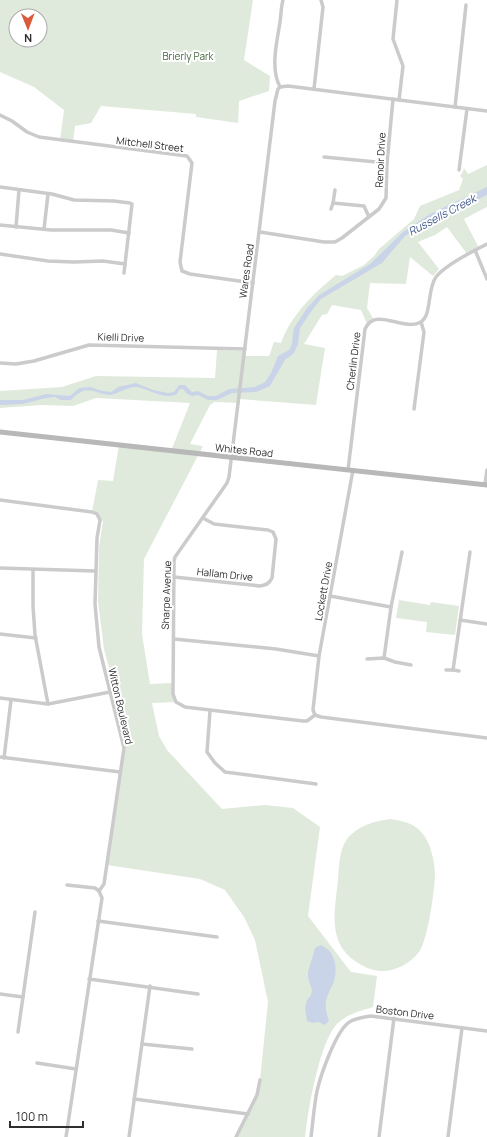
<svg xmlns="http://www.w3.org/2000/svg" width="487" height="1137" viewBox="0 0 487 1137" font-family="Manrope,sans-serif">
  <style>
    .green { fill: #e0eadc; fill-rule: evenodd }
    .water { fill: #cad4e9 }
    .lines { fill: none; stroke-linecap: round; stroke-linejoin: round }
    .street { stroke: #cbcbcb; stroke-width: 3.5 }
    .secondary { stroke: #b8b8b8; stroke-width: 5 }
    .labels { text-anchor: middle; stroke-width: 4; stroke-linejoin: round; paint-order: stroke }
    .park-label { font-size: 10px; fill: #46673e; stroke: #fff }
    .street-label { font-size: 10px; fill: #2e2e2e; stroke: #fff }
    .water-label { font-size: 11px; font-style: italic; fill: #415a8b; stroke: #fff }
  </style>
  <rect width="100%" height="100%" fill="#fff"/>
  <g class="green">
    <path d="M0,0H253L244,60L270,76L269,91L239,101L238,123L196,117V114L101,106L91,123L75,126L73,142L60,141L64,110L34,87L0,72ZM16,16H40V40H16Z"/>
    <path d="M487,165V207L464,219L479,248L467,254L447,227L435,235L418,242L439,269L433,276L410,257L406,284L370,283L367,308L374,320L367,324L361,310L332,305L327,314L322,315L304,344L325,348L316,405L239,399V403L214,402L210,405L190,444L203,446L144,559L142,634L150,684L172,683L176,702L152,703L159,736L167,750L222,809L265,805L293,808L320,827L308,916L351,972L377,976L373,1007C360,1011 347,1014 337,1024C319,1043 308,1111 305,1137H236L257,1095L260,1080L268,1002L255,940L244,917L225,890L200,879L107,865L123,745L112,679L104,649L98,601L99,547L103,521L100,520L99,516L92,512L98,480L113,481L119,445L171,451L190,403L96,398L73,406L42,405L0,408V391L62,387L96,376L215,378L217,350L244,351V356H269L274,342L281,343C291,315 314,293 336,275L342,276L364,265L374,256L379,249L414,219L420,206L459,190L463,179L460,176L463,171L464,168L468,174Z"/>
    <path d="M399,600L430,605L431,602L459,606L455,635L426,632L427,622L396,618Z"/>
    <path d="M390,819C402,821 413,822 422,833C431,843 434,860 435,873C435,888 428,940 419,952C410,964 394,972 380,971C370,970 362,966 355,961C327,942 335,909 338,880C339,867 339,850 347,839C357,826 374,821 390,819Z"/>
  </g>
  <g class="water">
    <path d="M487,187V195L405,236L382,263L321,299L313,309L300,328L298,344L294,353L285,360L270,386L256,392L232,393L217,400H208L198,395L192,396L187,394L183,389H180L176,395C162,399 151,390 137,387C128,386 118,394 110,395C101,395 92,388 83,391C79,392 74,397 71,400H61L55,397L46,398L23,404L0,405V400H23L46,394L70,396L79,388L90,387L103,391L111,392L118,387L136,383L153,390L168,393L174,392L179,385H185L192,392L198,391L208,396H216L229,389L255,387L265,382L271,373L278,356L289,350L292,344L293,332L294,328L307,308L319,295L370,264L403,232L430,214Z"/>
    <path d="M321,945C335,951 338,967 334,981C332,988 327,994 326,1002C325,1008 327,1015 329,1021L325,1025L318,1022L313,1023L307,1021L305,1008L307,1000L311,995L312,990L308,978V972L315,948Z"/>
  </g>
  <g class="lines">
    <g class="street">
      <path d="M397,0L393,39L403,66L399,100"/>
      <path d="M280,87L278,89L275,101L229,477L227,483L175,557L174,561L173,694L176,702L185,707L303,721H307L315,715"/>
      <path d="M280,87L288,86L487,111"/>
      <path d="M280,87C270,68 277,42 280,22C281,15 281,7 283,0"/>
      <path d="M314,89L323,7L321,0"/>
      <path d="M455,107L466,5"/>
      <path d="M0,115L12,121L27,132L39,137L187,156L192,163L180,262L182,271L190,274L253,283"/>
      <path d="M324,157L387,163"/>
      <path d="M459,170L467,109"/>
      <path d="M0,187L52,194L74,200L114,201L130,203L132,204L124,273"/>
      <path d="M333,203L364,206L369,217"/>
      <path d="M331,209L333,203L335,190"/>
      <path d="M0,225L51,230H111L129,233"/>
      <path d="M16,227L19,190"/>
      <path d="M44,229L48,194"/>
      <path d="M260,232L324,242H335L342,238L379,209L386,198L387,163L393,99"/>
      <path d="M475,250L487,279"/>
      <path d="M0,254L48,261L74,262L103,261L125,264"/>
      <path d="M0,363L16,364L34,361L89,345L245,349"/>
      <path d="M414,409L424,332L421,322"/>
      <path d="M348,470L365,329C376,306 403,332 421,322C432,315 427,289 436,277C445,265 473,251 487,244"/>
      <path d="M485,484L487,470"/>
      <path d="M0,500L92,512L97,514L100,520L97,538L95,604L99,647L124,748L104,884L99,891L102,898L66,1137"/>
      <path d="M0,568L95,571"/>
      <path d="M33,570V606L35,635L48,704"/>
      <path d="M174,577L260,586C266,585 269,584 272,578L276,539L273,532L268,530L214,524L203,518"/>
      <path d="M330,596L391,607L384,658"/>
      <path d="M391,607L402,552"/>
      <path d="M460,620L487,624"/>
      <path d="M0,634L36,638"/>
      <path d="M174,639L276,649L319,656"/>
      <path d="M367,659L384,658L395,662L411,665"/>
      <path d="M446,670H453L470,552"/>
      <path d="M453,670L459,671"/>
      <path d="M0,698L48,704L110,692"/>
      <path d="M210,711L207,752L215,763L225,772L316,784"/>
      <path d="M315,715L313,710L319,656L353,470"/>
      <path d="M315,715L321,717L487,738"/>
      <path d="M0,757L120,772"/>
      <path d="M4,758L11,700"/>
      <path d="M67,885L95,888L99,891"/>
      <path d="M98,921L217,937"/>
      <path d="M89,979L198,994"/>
      <path d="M0,994L23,997"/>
      <path d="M18,1032L35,912"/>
      <path d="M142,1044L192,1049"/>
      <path d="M37,1063L76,1069"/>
      <path d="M134,1099L248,1114"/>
      <path d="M129,1137L150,986"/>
      <path d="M236,1137L257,1095L260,1080"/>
      <path d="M311,1137C313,1122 314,1106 317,1091C321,1074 335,1034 348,1023C354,1018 364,1017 371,1016L487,1031"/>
      <path d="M379,1137L394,1018"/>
      <path d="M448,1137L462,1028"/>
    </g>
    <path class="secondary" d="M0,432L487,485"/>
  </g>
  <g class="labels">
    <g class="park-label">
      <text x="188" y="60">Brierly Park</text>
    </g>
    <g class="street-label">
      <text transform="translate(150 144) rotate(7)" y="4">Mitchell Street</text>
      <text transform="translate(380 160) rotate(-87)" y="4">Renoir Drive</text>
      <text transform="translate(246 271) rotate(-82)" y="4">Wares Road</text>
      <text transform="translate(121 337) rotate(2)" y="4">Kielli Drive</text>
      <text transform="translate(353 361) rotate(-83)" y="4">Cherlin Drive</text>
      <text transform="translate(244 450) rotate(6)" y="4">Whites Road</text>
      <text transform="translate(225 574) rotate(6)" y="4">Hallam Drive</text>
      <text transform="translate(323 591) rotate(-80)" y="4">Lockett Drive</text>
      <text transform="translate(166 595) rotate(-88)" y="4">Sharpe Avenue</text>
      <text transform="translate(121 706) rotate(77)" y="4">Witton Boulevard</text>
      <text transform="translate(405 1012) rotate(7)" y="4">Boston Drive</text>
    </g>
    <g class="water-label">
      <text transform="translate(442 215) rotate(-28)" y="4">Russells Creek</text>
    </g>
  </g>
  <g transform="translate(28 28) rotate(179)"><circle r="19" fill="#ffffff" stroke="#ababab"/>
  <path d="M0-3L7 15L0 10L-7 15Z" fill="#da5a3b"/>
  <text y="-6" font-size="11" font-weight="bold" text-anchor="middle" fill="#2e2e2e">N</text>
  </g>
  <path d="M10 1121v6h73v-6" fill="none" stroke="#2e2e2e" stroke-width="2"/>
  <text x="16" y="1121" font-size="12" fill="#2e2e2e" stroke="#ffffff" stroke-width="3" paint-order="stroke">100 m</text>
</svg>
